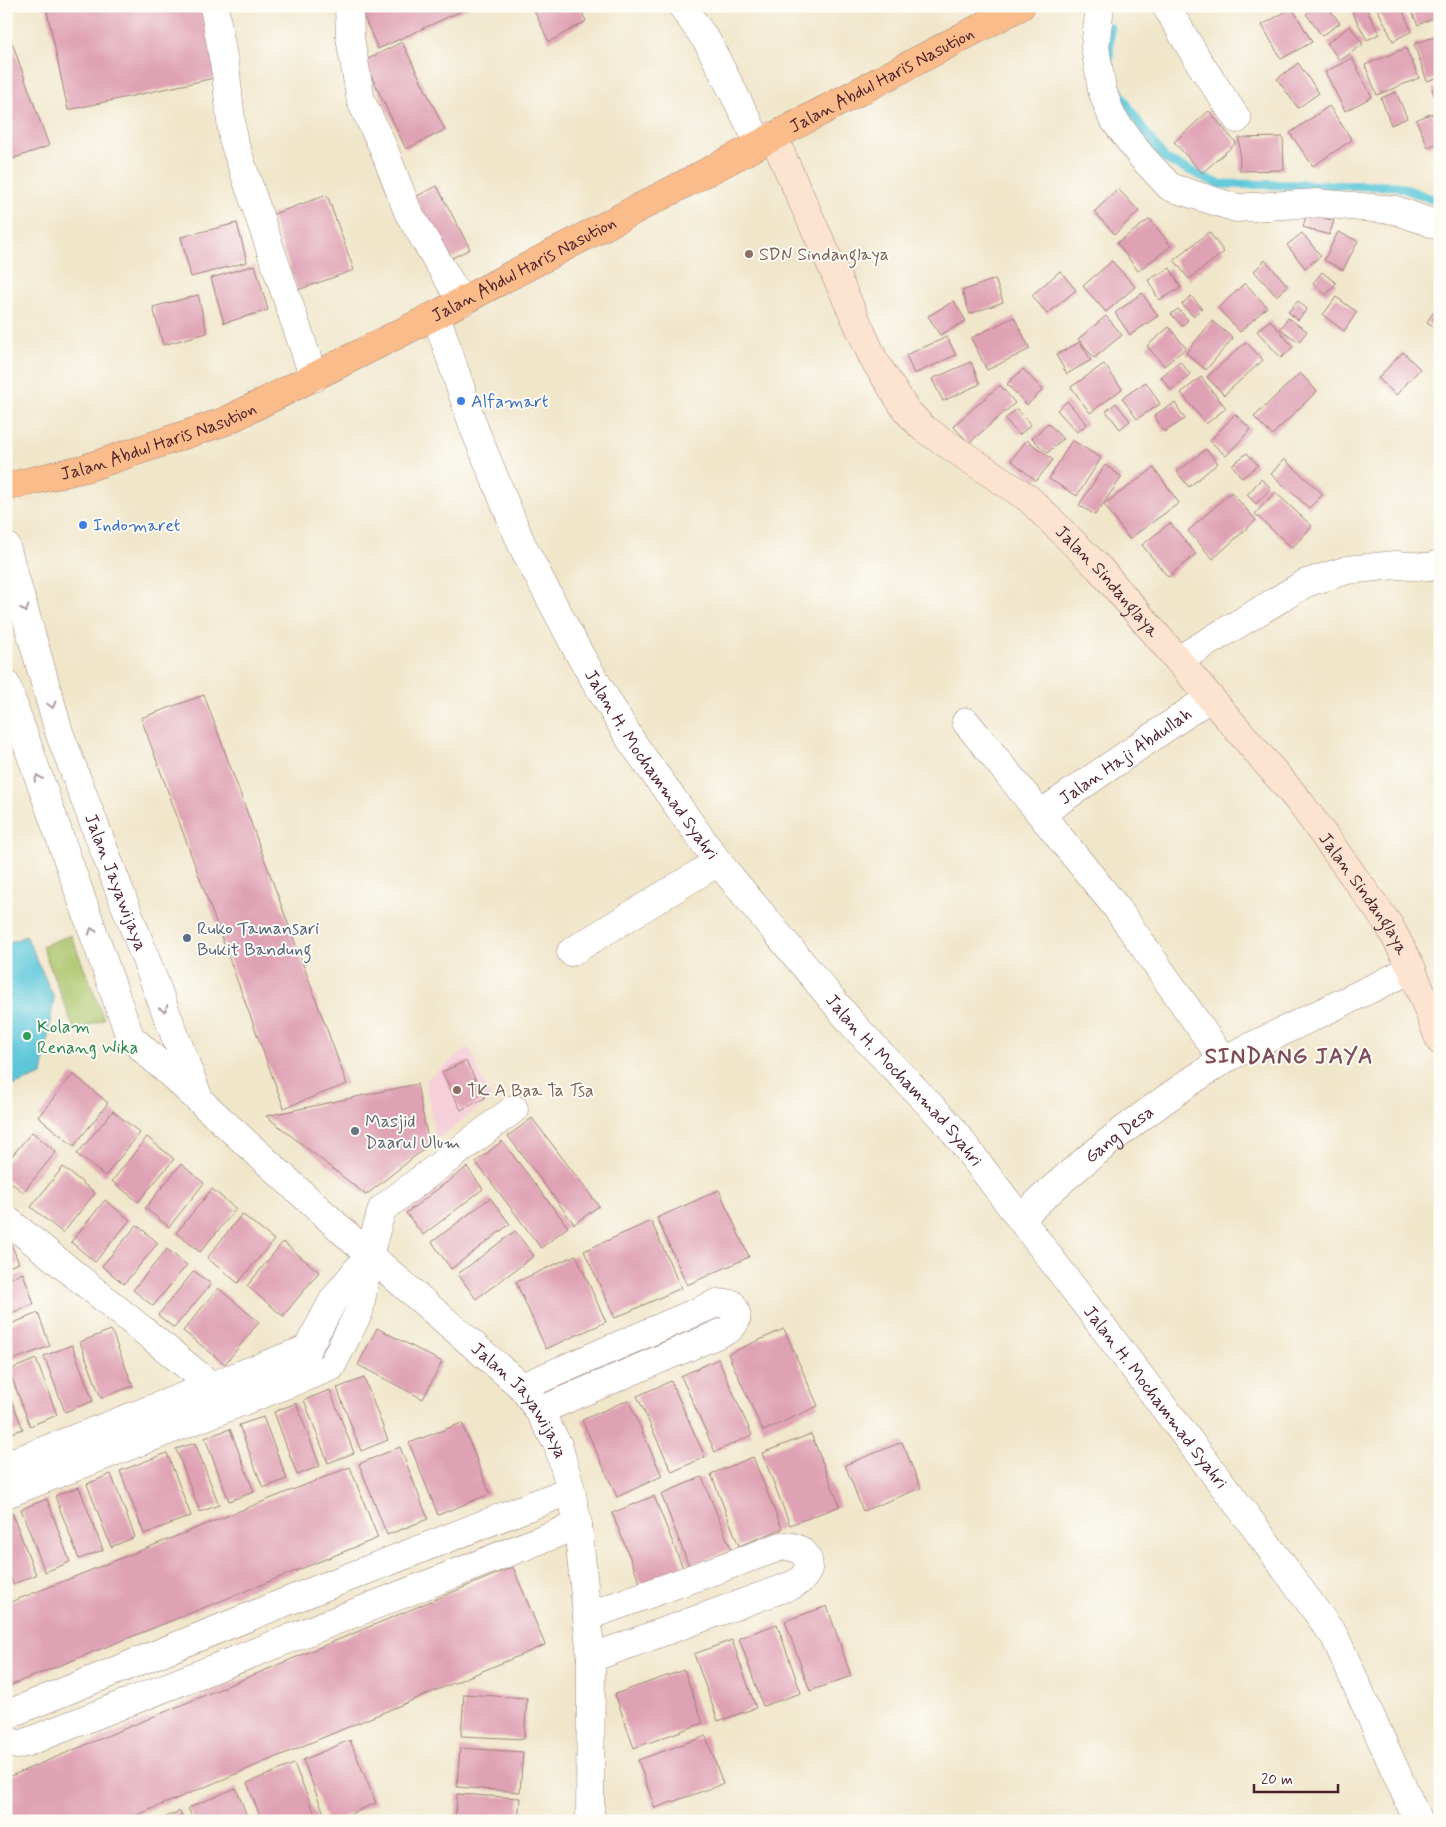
<svg xmlns="http://www.w3.org/2000/svg" width="1446" height="1827" viewBox="0 0 1446 1827" font-family="Mynerve,sans-serif">
  <style>
    .built { fill: #f5cfda }
    .green { fill: #abc469; stroke: #7a724a }
    .water { fill: #5dc7d9; stroke: #547382 }
    .lines { fill: none; stroke-linecap: round; stroke-linejoin: round }
    .stream { stroke: #5dc7d9; stroke-width: 9 }
    .building { fill: #dfa1b4 }
    .street-casing { stroke: #9d827a; stroke-width: 29 }
    .secondary-casing { stroke: #9d827a; stroke-width: 29 }
    .highway-casing { stroke: #9d827a; stroke-width: 29 }
    .street { stroke: #fff; stroke-width: 28 }
    .secondary { stroke: #fde4d1; stroke-width: 28 }
    .highway { stroke: #fabc8b; stroke-width: 28 }
    .oneway { stroke: #ae9aa0 }
    .education-dot { fill: #8d6e63; stroke: #fdfcf7; stroke-width: 2 }
    .shop-dot { fill: #3f7fe0; stroke: #fdfcf7; stroke-width: 2 }
    .service-dot { fill: #5c6f8a; stroke: #fdfcf7; stroke-width: 2 }
    .leisure-dot { fill: #2e9e5b; stroke: #fdfcf7; stroke-width: 2 }
    .worship-dot { fill: #6b7280; stroke: #fdfcf7; stroke-width: 2 }
    .labels { text-anchor: middle; stroke-width: 4; stroke-linejoin: round; paint-order: stroke }
    .street-label { font-size: 18px; fill: #4a1f2b; stroke: #fdfcf7 }
    .education-label { font-size: 18px; fill: #785e54; stroke: #fdfcf7; text-anchor: start }
    .shop-label { font-size: 18px; fill: #366cbe; stroke: #fdfcf7; text-anchor: start }
    .service-label { font-size: 18px; fill: #4e5e75; stroke: #fdfcf7; text-anchor: start }
    .leisure-label { font-size: 18px; fill: #27864d; stroke: #fdfcf7; text-anchor: start }
    .worship-label { font-size: 18px; fill: #5b616d; stroke: #fdfcf7; text-anchor: start }
    .district-label { font-size: 22px; font-weight: bold; letter-spacing: 1px; fill: #7e4c5b; stroke: #fdfcf7 }
  </style>
  <rect width="100%" height="100%" fill="#fdfcf7"/>
  <filter id="ink" filterUnits="userSpaceOnUse"><feTurbulence type="fractalNoise" baseFrequency=".02" numOctaves="2"/><feDisplacementMap in="SourceGraphic" scale="10" xChannelSelector="R" yChannelSelector="G"/><feConvolveMatrix kernelMatrix="1 2 1 2 8 2 1 2 1" color-interpolation-filters="sRGB"/></filter>
  <filter id="wash" filterUnits="userSpaceOnUse"><feTurbulence type="fractalNoise" baseFrequency=".0096" numOctaves="4" result="noise"/><feDisplacementMap in="SourceGraphic" scale="20" xChannelSelector="R" yChannelSelector="G"/><feGaussianBlur stdDeviation="1.12" result="paint"/><feColorMatrix in="noise" values="0 0 0 0 0 0 0 0 0 0 0 0 0 0 0 0 0 1.4 0 .05"/><feComposite in="paint" operator="in"/></filter>
  <g filter="url(#wash)">
    <rect width="100%" height="100%" fill="#f0e6ca"/>
    <path class="built" d="M469,1047L491,1098L436,1140L425,1081Z"/>
    <path class="green" d="M71,935L104,1019L75,1031L42,946Z"/>
    <path class="water" d="M26,936L54,998L42,1075L6,1088V944Z"/>
    <g class="lines">
      <g class="stream">
        <path d="M1109,61L1110,27"/>
        <path d="M1110,77L1136,119L1165,159L1219,184L1397,186L1440,202"/>
      </g>
    </g>
    <g id="blocks">
      <g class="building">
        <path d="M46,6H203L219,77L68,110Z"/>
        <path d="M383,6H472L378,49L363,15Z"/>
        <path d="M532,6H579L586,21L549,42Z"/>
        <path d="M1317,6H1327L1340,23L1322,36L1306,14Z"/>
        <path d="M1365,6L1379,34L1367,40L1352,12Z"/>
        <path d="M1376,6H1400L1412,31L1393,41Z"/>
        <path d="M1409,6H1440V15L1418,25Z"/>
        <path d="M1292,8L1312,42L1281,59L1262,25Z"/>
        <path d="M6,26L49,146L6,161Z"/>
        <path d="M1350,26L1363,44L1340,61L1327,43Z"/>
        <path d="M1440,35V77L1427,81L1414,44Z"/>
        <path d="M402,42L445,130L406,149L364,61Z"/>
        <path d="M1406,48L1419,78L1377,95L1365,65Z"/>
        <path d="M1352,58L1372,97L1345,111L1325,72Z"/>
        <path d="M1298,63L1319,93L1298,108L1277,79Z"/>
        <path d="M1440,87V103L1437,104L1432,89Z"/>
        <path d="M1396,92L1407,118L1391,125L1381,98Z"/>
        <path d="M1329,106L1352,140L1313,166L1290,133Z"/>
        <path d="M1209,111L1236,143L1202,173L1174,142Z"/>
        <path d="M1432,113L1440,131V142L1428,147L1416,120Z"/>
        <path d="M1283,137L1284,170L1240,171L1239,138Z"/>
        <path d="M437,186L470,249L448,260L415,197Z"/>
        <path d="M1118,189L1139,211L1115,234L1094,212Z"/>
        <path d="M327,195L354,270L298,290L271,215Z"/>
        <path d="M1307,213L1334,221L1329,235L1303,227Z"/>
        <path d="M1150,219L1171,246L1138,271L1117,243Z"/>
        <path d="M237,223L247,262L191,277L181,237Z"/>
        <path d="M1209,232L1224,252L1189,279L1174,260Z"/>
        <path d="M1338,232L1358,241L1343,270L1324,260Z"/>
        <path d="M1302,233L1321,256L1305,268L1287,245Z"/>
        <path d="M1265,260L1288,286L1276,296L1254,271Z"/>
        <path d="M1112,261L1135,287L1106,312L1083,286Z"/>
        <path d="M255,265L268,310L224,323L211,278Z"/>
        <path d="M1170,268L1181,288L1159,300L1148,280Z"/>
        <path d="M1060,271L1076,290L1047,314L1032,295Z"/>
        <path d="M1322,272L1336,283L1326,295L1313,283Z"/>
        <path d="M995,279L1003,302L970,314L962,291Z"/>
        <path d="M1245,283L1267,307L1240,332L1218,308Z"/>
        <path d="M1142,293L1158,316L1130,335L1115,313Z"/>
        <path d="M198,295L207,333L163,345L153,307Z"/>
        <path d="M1191,296L1202,308L1193,316L1182,304Z"/>
        <path d="M1336,297L1357,312L1344,331L1323,315Z"/>
        <path d="M954,301L966,321L940,335L928,316Z"/>
        <path d="M1298,301L1307,309L1298,320L1288,312Z"/>
        <path d="M1438,305L1440,307V330L1427,322Z"/>
        <path d="M1178,309L1188,320L1182,326L1171,314Z"/>
        <path d="M1106,316L1122,335L1094,358L1078,339Z"/>
        <path d="M1014,317L1030,349L987,370L971,338Z"/>
        <path d="M1288,318L1307,331L1299,342L1280,329Z"/>
        <path d="M1270,320L1293,347L1281,358L1257,331Z"/>
        <path d="M1212,321L1233,338L1206,370L1186,353Z"/>
        <path d="M1169,327L1186,348L1164,366L1147,346Z"/>
        <path d="M947,337L956,355L914,374L906,355Z"/>
        <path d="M1080,342L1091,360L1067,374L1056,355Z"/>
        <path d="M1246,342L1263,360L1224,395L1207,377Z"/>
        <path d="M1403,352L1420,369L1396,395L1378,378Z"/>
        <path d="M1180,361L1190,374L1171,390L1161,377Z"/>
        <path d="M971,362L980,384L943,401L932,379Z"/>
        <path d="M1104,364L1122,389L1090,413L1071,387Z"/>
        <path d="M1023,369L1043,390L1027,405L1007,384Z"/>
        <path d="M1300,373L1317,391L1272,435L1254,417Z"/>
        <path d="M1201,377L1226,408L1206,424L1181,393Z"/>
        <path d="M1146,382L1160,404L1137,419L1122,398Z"/>
        <path d="M1000,385L1015,403L969,443L953,426Z"/>
        <path d="M1067,401L1087,424L1077,432L1057,410Z"/>
        <path d="M1116,403L1130,421L1120,429L1106,411Z"/>
        <path d="M1175,403L1185,419L1164,432L1154,415Z"/>
        <path d="M1017,409L1031,425L1019,435L1005,419Z"/>
        <path d="M1235,414L1251,429L1226,456L1210,441Z"/>
        <path d="M1048,423L1063,439L1047,453L1032,438Z"/>
        <path d="M1027,440L1053,460L1036,481L1011,460Z"/>
        <path d="M1072,440L1101,458L1077,496L1049,479Z"/>
        <path d="M1206,449L1218,463L1189,487L1177,472Z"/>
        <path d="M1247,453L1258,465L1242,478L1232,465Z"/>
        <path d="M1284,459L1323,494L1309,508L1271,474Z"/>
        <path d="M1105,465L1122,477L1095,515L1079,505Z"/>
        <path d="M1154,468L1179,503L1129,539L1104,504Z"/>
        <path d="M1261,479L1271,488L1256,504L1247,495Z"/>
        <path d="M1231,492L1256,520L1213,559L1188,531Z"/>
        <path d="M1275,492L1312,526L1292,548L1255,514Z"/>
        <path d="M1170,523L1196,554L1168,577L1142,545Z"/>
        <path d="M204,695L347,1084L284,1108L141,718Z"/>
        <path d="M466,1061L485,1098L461,1110L442,1072Z"/>
        <path d="M73,1074L108,1103L74,1146L38,1117Z"/>
        <path d="M417,1084L429,1145L366,1195L266,1116Z"/>
        <path d="M113,1111L140,1133L105,1176L77,1154Z"/>
        <path d="M532,1118L599,1206L574,1224L508,1136Z"/>
        <path d="M32,1132L56,1152L23,1192L6,1179V1163Z"/>
        <path d="M147,1137L174,1159L138,1202L112,1181Z"/>
        <path d="M502,1141L568,1227L541,1248L476,1162Z"/>
        <path d="M181,1164L204,1183L169,1227L145,1208Z"/>
        <path d="M63,1167L95,1193L63,1233L31,1207Z"/>
        <path d="M467,1167L483,1189L423,1235L406,1213Z"/>
        <path d="M212,1189L236,1209L200,1252L176,1233Z"/>
        <path d="M719,1190L749,1257L687,1285L657,1218Z"/>
        <path d="M490,1198L510,1224L451,1269L432,1242Z"/>
        <path d="M105,1200L130,1220L95,1262L71,1242Z"/>
        <path d="M242,1214L274,1240L238,1283L207,1258Z"/>
        <path d="M651,1221L681,1288L615,1318L584,1251Z"/>
        <path d="M137,1225L158,1243L124,1284L102,1266Z"/>
        <path d="M515,1231L534,1256L476,1299L458,1274Z"/>
        <path d="M6,1232L19,1263L6,1268Z"/>
        <path d="M283,1242L319,1272L283,1316L247,1286Z"/>
        <path d="M167,1249L187,1265L153,1306L133,1290Z"/>
        <path d="M576,1255L606,1322L546,1349L516,1282Z"/>
        <path d="M194,1271L211,1284L174,1328L158,1315Z"/>
        <path d="M23,1273L34,1304L6,1315V1280Z"/>
        <path d="M218,1288L259,1322L225,1364L183,1331Z"/>
        <path d="M38,1313L50,1346L10,1361L6,1349V1326Z"/>
        <path d="M377,1328L442,1362L423,1399L358,1365Z"/>
        <path d="M784,1329L818,1406L763,1431L728,1354Z"/>
        <path d="M111,1330L133,1386L101,1398L80,1342Z"/>
        <path d="M72,1345L93,1401L65,1412L44,1356Z"/>
        <path d="M36,1359L57,1415L30,1426L9,1370Z"/>
        <path d="M718,1359L752,1435L715,1452L681,1376Z"/>
        <path d="M364,1378L388,1440L361,1451L337,1388Z"/>
        <path d="M671,1381L705,1457L672,1472L637,1396Z"/>
        <path d="M6,1387L23,1429L6,1435Z"/>
        <path d="M330,1390L354,1453L328,1463L304,1400Z"/>
        <path d="M628,1400L662,1476L617,1497L582,1420Z"/>
        <path d="M296,1403L320,1466L297,1475L274,1412Z"/>
        <path d="M263,1417L287,1479L263,1488L239,1425Z"/>
        <path d="M462,1423L490,1494L438,1515L409,1443Z"/>
        <path d="M230,1429L254,1492L229,1501L205,1438Z"/>
        <path d="M811,1434L840,1506L790,1525L762,1453Z"/>
        <path d="M902,1442L921,1488L863,1511L845,1465Z"/>
        <path d="M195,1443L219,1505L200,1512L176,1449Z"/>
        <path d="M400,1447L428,1519L387,1535L359,1464Z"/>
        <path d="M167,1453L191,1516L144,1534L120,1471Z"/>
        <path d="M753,1457L782,1529L739,1546L711,1474Z"/>
        <path d="M350,1467L378,1538L6,1687V1604Z"/>
        <path d="M111,1474L135,1537L111,1547L87,1484Z"/>
        <path d="M702,1477L731,1549L689,1566L661,1494Z"/>
        <path d="M79,1487L103,1550L79,1559L55,1496Z"/>
        <path d="M654,1496L683,1568L641,1585L612,1513Z"/>
        <path d="M47,1499L70,1562L45,1572L21,1509Z"/>
        <path d="M12,1513L36,1575L13,1584L6,1567V1515Z"/>
        <path d="M513,1567L545,1645L123,1821H6V1778Z"/>
        <path d="M827,1606L851,1676L810,1691L785,1621Z"/>
        <path d="M777,1624L801,1693L763,1706L739,1638Z"/>
        <path d="M732,1640L756,1708L718,1721L694,1654Z"/>
        <path d="M684,1670L703,1723L634,1748L615,1694Z"/>
        <path d="M464,1694L527,1698L524,1739L461,1736Z"/>
        <path d="M706,1736L723,1784L655,1808L638,1760Z"/>
        <path d="M350,1740L376,1803L334,1821H327L303,1760Z"/>
        <path d="M460,1748L523,1752L520,1792L457,1787Z"/>
        <path d="M294,1764L318,1821H262L247,1783Z"/>
        <path d="M236,1788L249,1821H194L188,1808Z"/>
        <path d="M457,1794L520,1798L518,1821H455Z"/>
        <path d="M180,1811L184,1821H157Z"/>
        <path d="M365,1817L407,1819V1821H364Z"/>
      </g>
    </g>
  </g>
  <g filter="url(#ink)">
    <use href="#blocks" fill-opacity="0" stroke="#9d827a" stroke-width="1"/>
    <g class="lines">
      <defs>
        <g id="street">
          <path d="M214,6L226,74L233,139L314,378"/>
          <path d="M349,6L350,37L361,101L383,147L408,212L462,302"/>
          <path d="M682,6L708,43L759,143"/>
          <path d="M1100,6L1095,47L1102,90L1112,117L1141,156L1170,187L1236,208L1317,203L1395,210L1440,226"/>
          <path d="M1166,6L1199,62L1237,119"/>
          <path id="s1" d="M436,315L474,428L522,545L581,657L632,742L718,862L856,1028L949,1125L1245,1514L1335,1637L1418,1821"/>
          <path id="s2" d="M6,546L59,732L198,1096"/>
          <path d="M1178,660L1306,583L1347,570L1395,565L1429,567L1440,564"/>
          <path id="s3" d="M6,684L130,1037L369,1255L522,1387L539,1411L558,1445L571,1490L578,1525L591,1658L590,1821"/>
          <path d="M966,722L1116,907L1223,1060L1412,969"/>
          <path id="s4" d="M1042,813L1209,698"/>
          <path d="M571,952L718,862"/>
          <path id="s5" d="M1021,1218C1083,1158 1151,1107 1223,1060"/>
          <path d="M6,1219L223,1395"/>
          <path d="M369,1255L382,1209L514,1109"/>
          <path d="M522,1387L717,1303L732,1304C739,1315 738,1322 728,1330L539,1411"/>
          <path d="M6,1465L307,1349L334,1299L369,1255L359,1312L331,1367L6,1494"/>
          <path d="M588,1616L782,1546C809,1545 819,1570 795,1584L591,1658"/>
          <path d="M6,1715L283,1603L571,1490"/>
          <path d="M6,1739L17,1745L25,1743L578,1525"/>
        </g>
        <g id="secondary">
          <path id="s6" d="M773,136L874,360L906,410L923,428L1029,499L1099,568L1299,801L1389,925L1412,969L1440,1041"/>
        </g>
        <g id="highway">
          <path id="s7" d="M6,487L86,468L226,421L436,315L1021,6"/>
        </g>
      </defs>
      <use href="#street" class="street-casing"/>
      <use href="#secondary" class="secondary-casing"/>
      <use href="#highway" class="highway-casing"/>
      <use href="#street" class="street"/>
      <use href="#secondary" class="secondary"/>
      <use href="#highway" class="highway"/>
    </g>
    <defs><path id="oneway-chevron" d="M-2-3.5L2.5 0L-2 3.5" fill="none" stroke-width="1.6" stroke-linecap="round" stroke-linejoin="round" transform="scale(1.25)"/></defs>
    <g class="oneway">
      <use href="#oneway-chevron" transform="translate(25 609) rotate(74)"/>
      <use href="#oneway-chevron" transform="translate(52 705) rotate(75)"/>
      <use href="#oneway-chevron" transform="translate(38 778) rotate(-110)"/>
      <use href="#oneway-chevron" transform="translate(92 931) rotate(-110)"/>
      <use href="#oneway-chevron" transform="translate(164 1009) rotate(69)"/>
    </g>
  </g>
  <g class="education-dot">
    <circle cx="749" cy="254" r="5"/>
    <circle cx="457" cy="1090" r="5"/>
  </g>
  <g class="shop-dot">
    <circle cx="461" cy="401" r="5"/>
    <circle cx="83" cy="525" r="5"/>
  </g>
  <circle class="service-dot" cx="187" cy="938" r="5"/>
  <circle class="leisure-dot" cx="27" cy="1036" r="5"/>
  <circle class="worship-dot" cx="355" cy="1131" r="5"/>
  <g class="labels">
    <g class="street-label">
      <text dy="6" stroke="none"><textPath href="#s7" startOffset="969">Jalan Abdul Haris Nasution</textPath></text>
      <text dy="6" stroke="none"><textPath href="#s7" startOffset="564">Jalan Abdul Haris Nasution</textPath></text>
      <text dy="6" stroke="none"><textPath href="#s7" startOffset="159">Jalan Abdul Haris Nasution</textPath></text>
      <text dy="6" stroke="none"><textPath href="#s6" startOffset="571">Jalan Sindanglaya</textPath></text>
      <text dy="6" stroke="none"><textPath href="#s4" startOffset="101">Jalan Haji Abdullah</textPath></text>
      <text dy="6" stroke="none"><textPath href="#s1" startOffset="501">Jalan H. Mochammad Syahri</textPath></text>
      <text dy="6" stroke="none"><textPath href="#s2" startOffset="354">Jalan Jayawijaya</textPath></text>
      <text dy="6" stroke="none"><textPath href="#s6" startOffset="976">Jalan Sindanglaya</textPath></text>
      <text dy="6" stroke="none"><textPath href="#s1" startOffset="906">Jalan H. Mochammad Syahri</textPath></text>
      <text dy="6" stroke="none"><textPath href="#s5" startOffset="129">Gang Desa</textPath></text>
      <text dy="6" stroke="none"><textPath href="#s1" startOffset="1311">Jalan H. Mochammad Syahri</textPath></text>
      <text dy="6" stroke="none"><textPath href="#s3" startOffset="909">Jalan Jayawijaya</textPath></text>
    </g>
    <g class="education-label">
      <text x="759" y="260">SDN Sindanglaya</text>
      <text x="467" y="1096">TK A Baa Ta Tsa</text>
    </g>
    <g class="shop-label">
      <text x="471" y="407">Alfamart</text>
      <text x="93" y="531">Indomaret</text>
    </g>
    <g class="service-label">
      <text x="197" y="934">Ruko Tamansari<tspan x="197" dy="21">Bukit Bandung</tspan></text>
    </g>
    <g class="leisure-label">
      <text x="37" y="1032">Kolam<tspan x="37" dy="21">Renang Wika</tspan></text>
    </g>
    <g class="worship-label">
      <text x="365" y="1127">Masjid<tspan x="365" dy="21">Daarul Ulum</tspan></text>
    </g>
    <g class="district-label">
      <text x="1289" y="1063">SINDANG JAYA</text>
    </g>
  </g>
  <rect width="1446" height="1827" fill="none" stroke="#fdfcf7" stroke-width="25"/>
  <path d="M1254 1784v8h84v-8" fill="none" stroke="#4a1f2b" stroke-width="2.5"/>
  <text x="1261" y="1784" font-size="15" fill="#4a1f2b" stroke="#fdfcf7" stroke-width="4" paint-order="stroke">20 m</text>
</svg>
